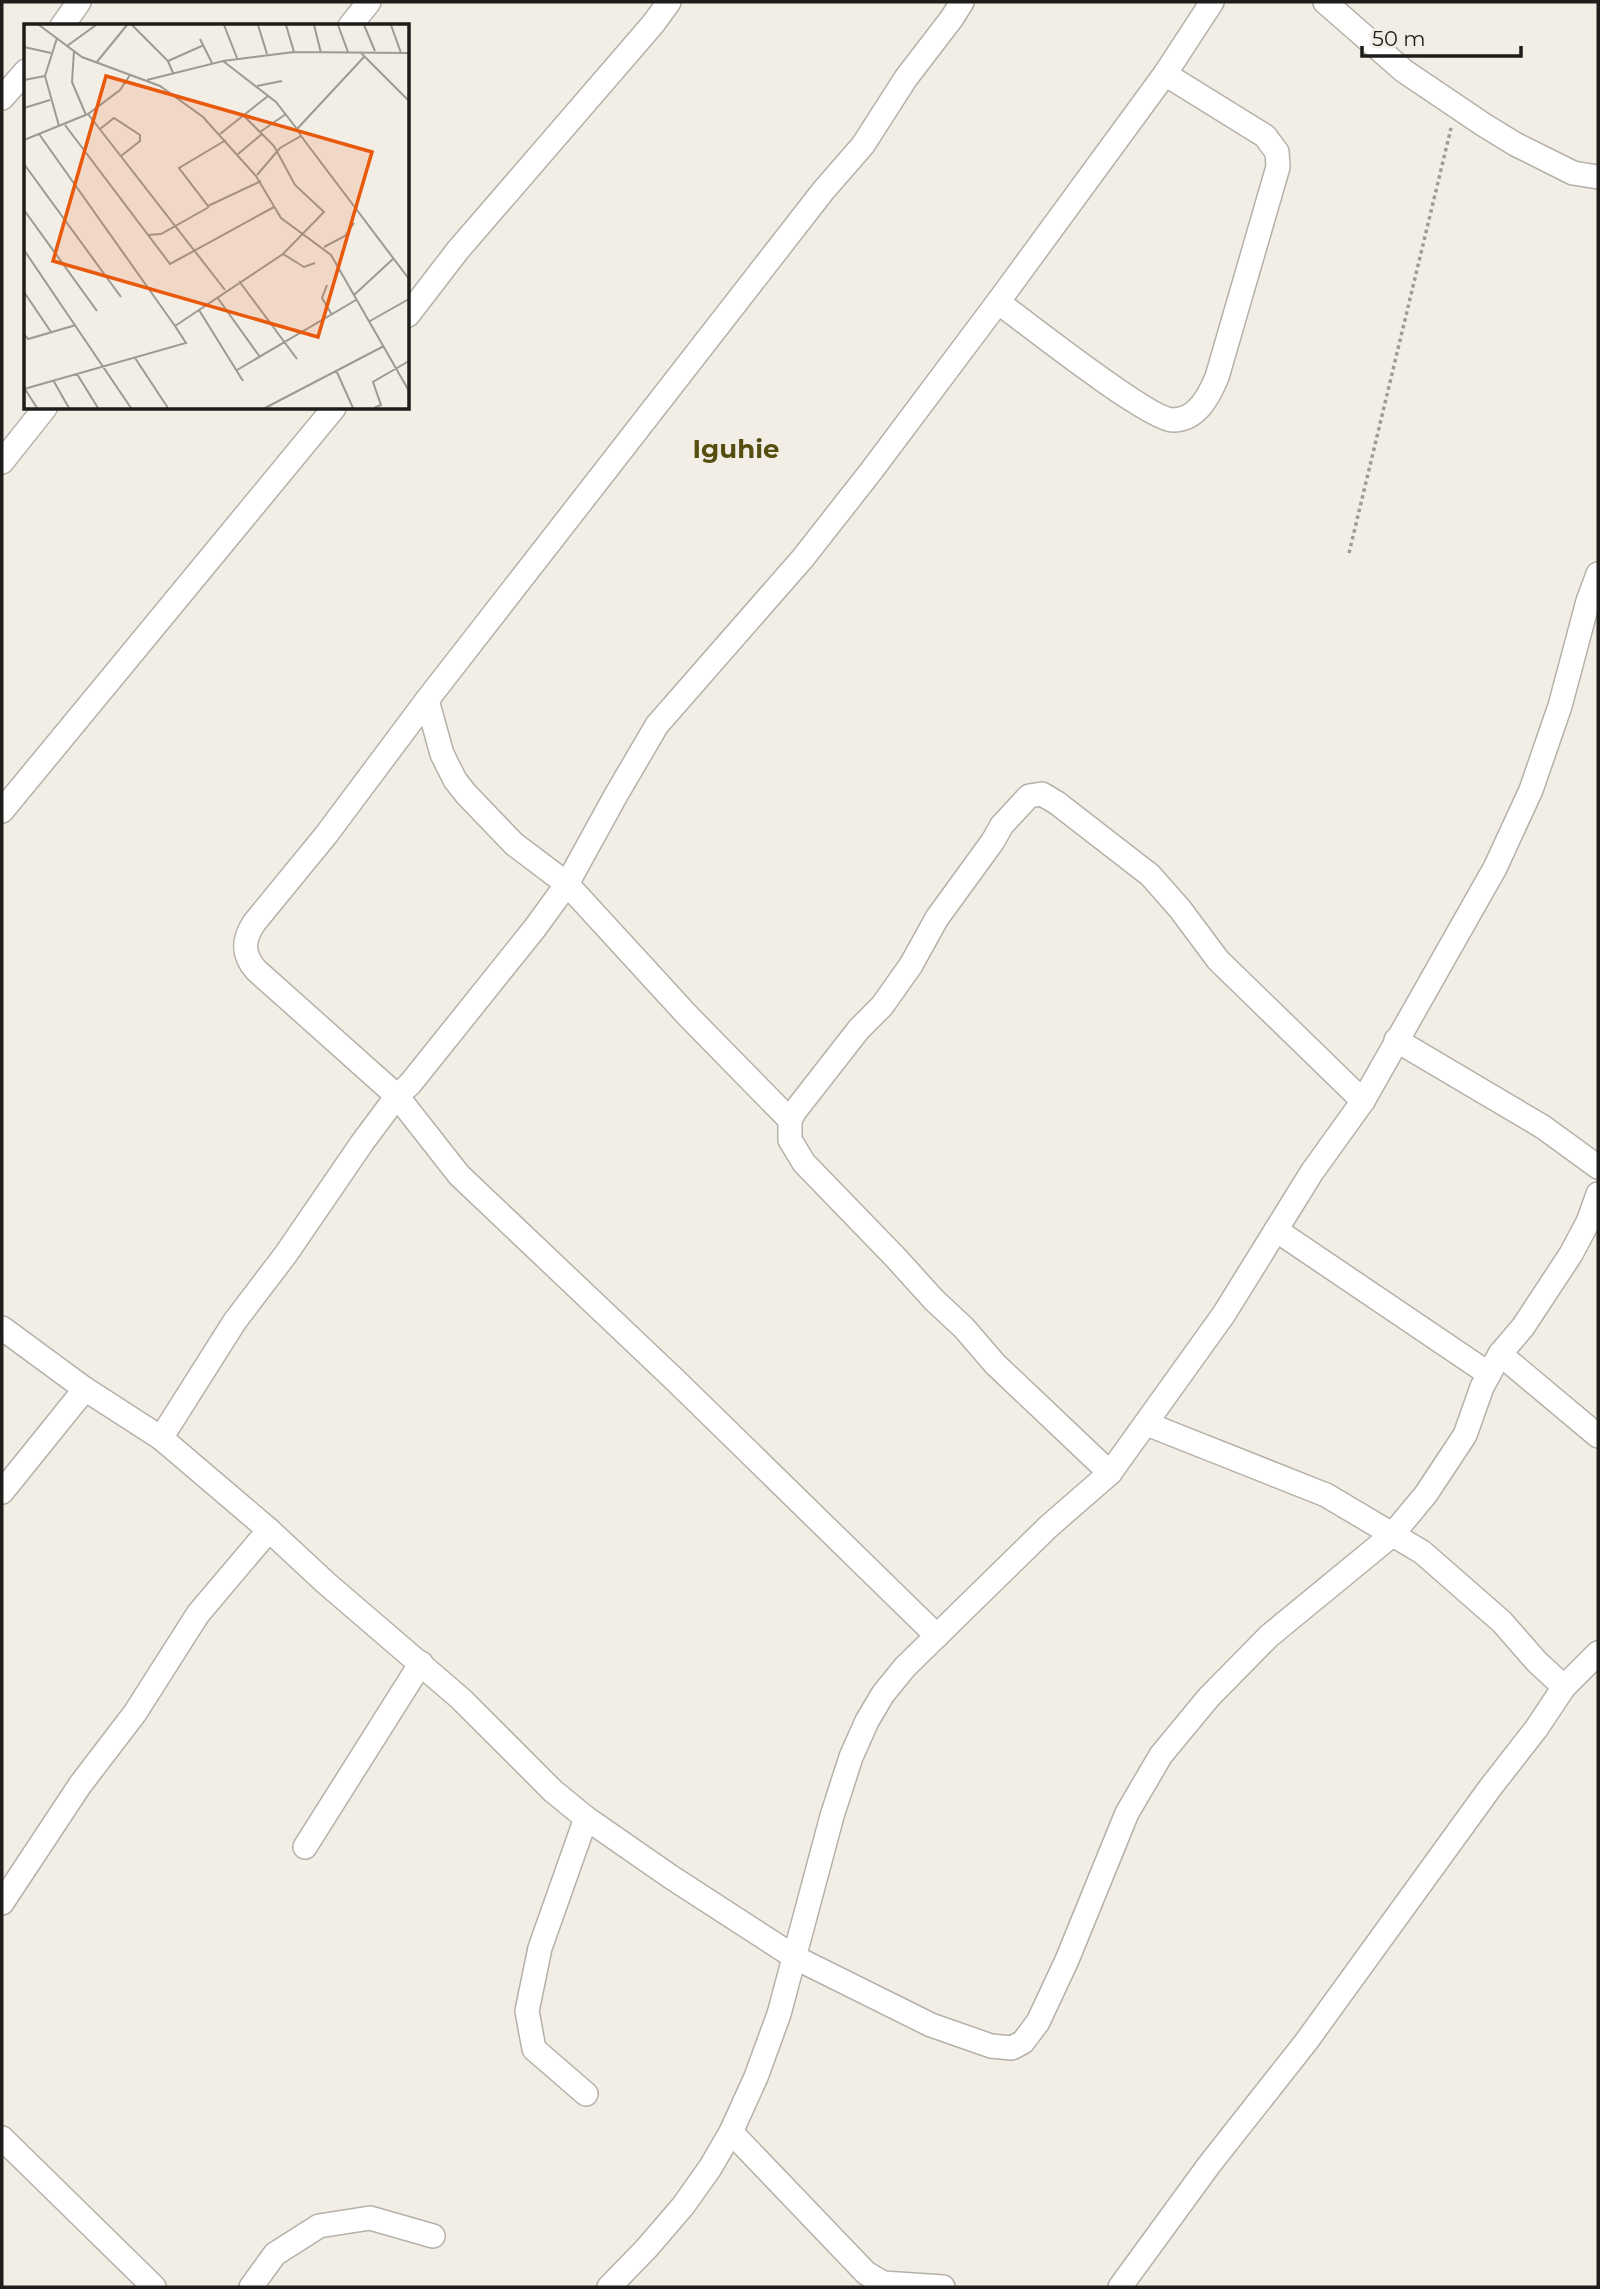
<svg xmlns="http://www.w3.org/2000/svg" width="1600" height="2289" viewBox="0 0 1600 2289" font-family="Montserrat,sans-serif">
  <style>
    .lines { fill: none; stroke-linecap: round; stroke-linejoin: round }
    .minor-casing { stroke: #b5b1a9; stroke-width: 26 }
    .path { stroke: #9e9b95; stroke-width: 3.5; stroke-dasharray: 3.5 3.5; stroke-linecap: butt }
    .minor { stroke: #fff; stroke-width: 23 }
    .labels { text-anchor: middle; stroke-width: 5; stroke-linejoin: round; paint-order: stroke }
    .quarter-label { font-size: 26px; font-weight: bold; fill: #564e0f; stroke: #f2eee6 }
    .inset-road { fill: none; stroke: #9d9a94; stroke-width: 2 }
    .view { fill: #e8590c; fill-opacity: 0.15; stroke: #e8590c; stroke-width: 3.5 }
    .inset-edge { fill: none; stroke: #1e1d1a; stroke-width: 3.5 }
  </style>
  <rect width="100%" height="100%" fill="#f2eee6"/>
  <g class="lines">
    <defs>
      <g id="minor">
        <path d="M1325,2L1404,71L1484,125L1515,144L1573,173L1598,177"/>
        <path d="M62,26L79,2"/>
        <path d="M350,26L369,2"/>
        <path d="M2,98L26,71"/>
        <path d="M998,302C1025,322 1149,420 1173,420C1197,420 1209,396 1217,377L1278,167L1277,152L1265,136L1165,74"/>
        <path d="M408,315L458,250L653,24L669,2"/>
        <path d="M2,462L45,408"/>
        <path d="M427,700L442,754L455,780L466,794L514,844L567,884L689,1017L790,1120"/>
        <path d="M2,811L334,408"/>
        <path d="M1396,1040L1543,1127L1598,1167"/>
        <path d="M1276,1230L1489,1374"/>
        <path d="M2,1328L85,1389L161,1438L269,1530L326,1583L461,1699L553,1791L586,1818L671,1877L796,1958L931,2025L991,2046L1012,2048L1023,2042L1038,2022L1067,1960L1127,1813L1161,1755L1209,1697L1269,1636L1392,1535L1426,1494L1465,1435L1482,1387L1500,1354L1523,1327L1571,1254L1588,1222L1598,1194"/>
        <path d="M1500,1354L1598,1436"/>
        <path d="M1147,1424L1326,1495L1422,1552L1502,1622L1537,1662L1564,1687L1598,1653"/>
        <path d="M161,1438L235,1321L286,1254L362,1143L397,1096L410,1084L535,928L567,884L616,795L657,725L803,558L872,470L998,302L1165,74L1212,2"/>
        <path d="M1110,1473L995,1364L964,1328L934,1300L896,1258L804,1163L790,1140V1120L795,1111L859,1029L882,1006L911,965L937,918L993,841L1002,825L1029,796L1042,794L1057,803L1150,875L1180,909L1218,960L1363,1101"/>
        <path d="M2,1492L85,1389"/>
        <path d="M937,1636L674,1379L459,1175L397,1096L256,970C242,954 243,940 254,923L326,835L427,700L823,191L863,145L906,78L952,18L962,2"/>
        <path d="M586,1818L540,1948L527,2011L534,2049L586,2094"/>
        <path d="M305,1847L421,1663"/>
        <path d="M2,1903L80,1785L135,1713L198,1614L269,1530"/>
        <path d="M731,2132L866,2273L883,2283L943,2287"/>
        <path d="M2,2138L154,2287"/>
        <path d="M251,2287L275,2254L319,2226L370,2218L433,2236"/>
        <path d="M609,2287L646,2249L683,2206L710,2168L731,2132L756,2077L779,2014L832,1816L851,1757L867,1721L883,1694L905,1667L1048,1527L1110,1473L1224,1314L1312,1172L1363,1101L1495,868L1531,790L1560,706L1588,601L1598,574"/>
        <path d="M1120,2287L1209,2165L1306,2042L1490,1788L1536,1729L1564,1687"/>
      </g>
    </defs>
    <use href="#minor" class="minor-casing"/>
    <path class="path" d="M1349,553L1451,128"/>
    <use href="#minor" class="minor"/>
  </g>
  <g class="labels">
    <g class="quarter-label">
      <text x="736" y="458">Iguhie</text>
    </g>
  </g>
  <g transform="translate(24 24)">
    <rect width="385" height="385" fill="#f2eee6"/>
    <path class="inset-road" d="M15,1L58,33L136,62L179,93L232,152L257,194L307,231L385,367M108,1L144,37L149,49M200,1L213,34M234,1L243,30M262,1L270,28M290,1L297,29M314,1L324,28M340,1L351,27M367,1L377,29M33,14L21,52L35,102M176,15L188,39M43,22L72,1M0,23L27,29M50,27L48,58L62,91M336,28L385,77M144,37L180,21M199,37L270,28L385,29M72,39L103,1M0,56L21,52M123,56L199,37L252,78L273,105M233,62L258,57M0,84L26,76M64,90L201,266M41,101L146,240L250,183M76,105L90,94L116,111V117L97,132M236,108L262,90M15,110L151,302L259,230L300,188L271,161L250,122L218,90M196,110L244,72M277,112L385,255M0,116L64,90L96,66L106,51M202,116L155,144L184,182L237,157M214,130L238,110M0,140L97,273M233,151L256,124L277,112L273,105L340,33M0,186L73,287M124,211L137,210L185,183M300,223L321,212L330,199M0,226L107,384M259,230L280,243L291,239M215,257L273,335M303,261L298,274L308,291M0,268L27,308M330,271L370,234M193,273L236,333M175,286L219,357M346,297L385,275M0,310L4,315L52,301M111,334L144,384M213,346L332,276M312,346L329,384M53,350L74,384M29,356L45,384M0,365L162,319L151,302M1,365L13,384M241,384L360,322M350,384L357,381L349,358L385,337"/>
    <path class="view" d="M82,52L348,128L294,313L29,237Z"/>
    <rect width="385" height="385" class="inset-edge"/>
  </g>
  <rect width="1600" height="2289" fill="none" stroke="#1e1d1a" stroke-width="7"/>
  <path d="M1362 46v10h159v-10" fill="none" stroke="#1e1d1a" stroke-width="3.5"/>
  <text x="1372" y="46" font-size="21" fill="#1e1d1a" stroke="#f2eee6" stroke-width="5" paint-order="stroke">50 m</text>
</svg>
